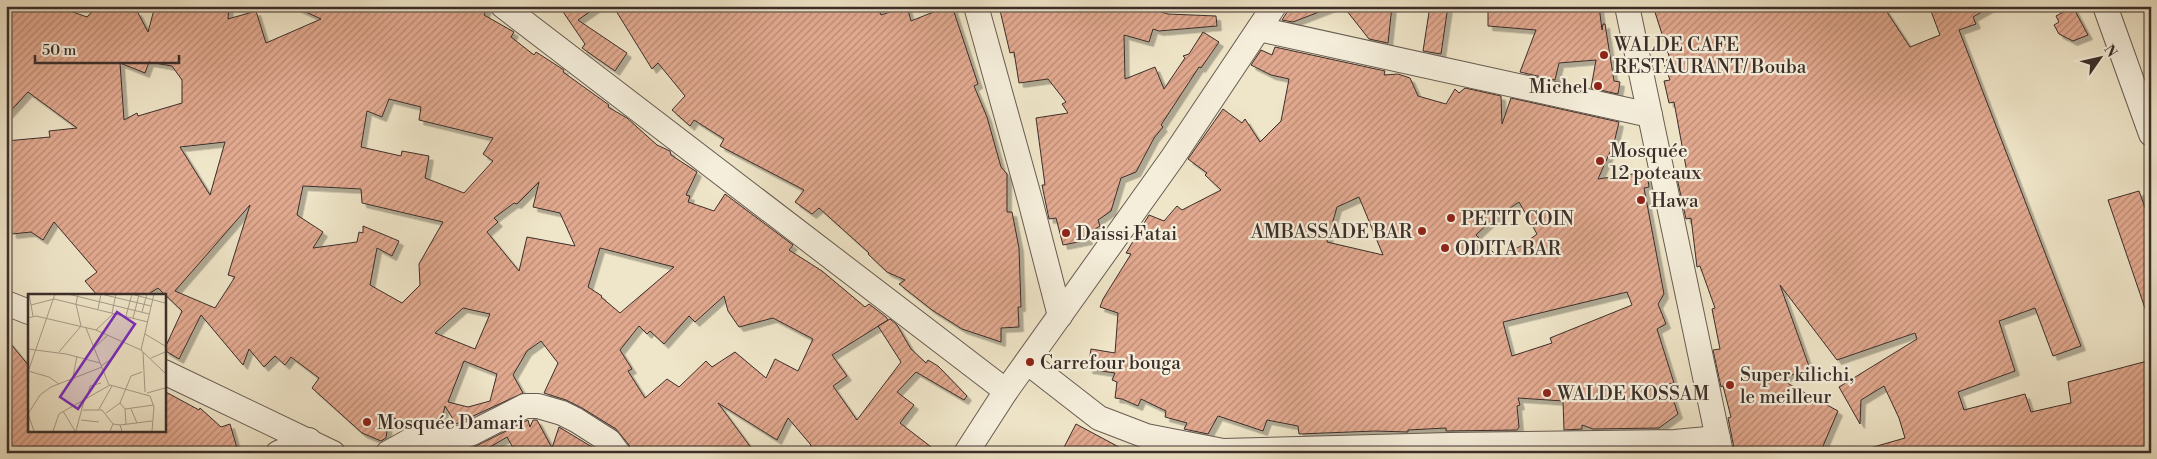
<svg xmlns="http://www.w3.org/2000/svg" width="2157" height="459" viewBox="0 0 2157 459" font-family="'Libre Bodoni',serif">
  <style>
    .building { fill: url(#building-hatch); stroke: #3b2e2a; fill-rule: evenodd; filter: url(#shadow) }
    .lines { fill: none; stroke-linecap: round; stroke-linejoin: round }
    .minor-casing { stroke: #685c52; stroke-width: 26 }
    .minor { stroke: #f5eedb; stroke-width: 24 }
    .poi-dot { fill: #8f2418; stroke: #f5eedb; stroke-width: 2 }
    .labels { text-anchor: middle; stroke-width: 4.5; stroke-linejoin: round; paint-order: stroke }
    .poi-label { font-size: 19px; fill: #3b2e2a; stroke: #f5eedb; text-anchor: start }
    .inset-road { fill: none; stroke: #a79c89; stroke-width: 1 }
    .view { fill: #7b2cbf; fill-opacity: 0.15; stroke: #7b2cbf; stroke-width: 2.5 }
    .inset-edge { fill: none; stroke: #3b2e2a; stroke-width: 2.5 }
  </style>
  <defs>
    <pattern id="building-hatch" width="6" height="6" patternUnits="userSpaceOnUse" patternTransform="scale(1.25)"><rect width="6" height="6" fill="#e2a98f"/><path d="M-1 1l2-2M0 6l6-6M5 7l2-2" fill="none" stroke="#b88a75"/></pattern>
    <filter id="shadow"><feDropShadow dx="4.5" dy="4.5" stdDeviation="0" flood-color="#0004"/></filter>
  </defs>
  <rect width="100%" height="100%" fill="#efe5c8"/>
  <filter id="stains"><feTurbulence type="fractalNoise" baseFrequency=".004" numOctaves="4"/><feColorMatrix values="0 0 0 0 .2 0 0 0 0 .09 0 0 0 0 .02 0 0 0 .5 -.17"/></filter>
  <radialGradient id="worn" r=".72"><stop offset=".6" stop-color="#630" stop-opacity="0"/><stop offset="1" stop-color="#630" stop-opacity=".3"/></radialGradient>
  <g class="building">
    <path d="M6,6H56L87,17L97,6H128L134,12L137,11L148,32L155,6H229L228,19L256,11L266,43L321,19L293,6H488L484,15L514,32L511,37L534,55L536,52L564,70L563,72L609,105L608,107L627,118L657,145L670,151L671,155L697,172L686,195L690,196L688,202L714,211L725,194L793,245L789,250L822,271L865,307L869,304L886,317L888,320L832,355L847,376L833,386L857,420L901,362L878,326L890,319L897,325L911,349L926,363L928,360L938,366L967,396L964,400L916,372L897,392L914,405L900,423L939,453H810L811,445L788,418L777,440L718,403L755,453H720L710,448L703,453H632L629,445L616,429L582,408L566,400L544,393L558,363L541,341L527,351L513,375L523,393L456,424L445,406L441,424L424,420L413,423L389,417L386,438L381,441L362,433L312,388L319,378L291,357L285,365L275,356L264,367L249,349L243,365L201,315L179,359L164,350L182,311L158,288L147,295H97L85,281L97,272L54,222L43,240L31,232L12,234L8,201H6V141L50,137L49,131L77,128L28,92L6,116ZM149,62L172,66L182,80V103L138,116L137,113L124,120L120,63L145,73ZM389,99L421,107L419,120L493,138L483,154L493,161L464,193L425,178L429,156L402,151L401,156L361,147L367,111L382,117ZM225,142L210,195L180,147ZM539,182L533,207L560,213L575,246L527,237L519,271L487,232L498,222L494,218L514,203L517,204ZM303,186L361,189L362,203L443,222L419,264L420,285L402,303L370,285L377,248L392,256L399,241L363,226V233L359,232L357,242L313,248L323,232L297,215ZM250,205L228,275L235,277L215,308L175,291ZM600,248L674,267L620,313L601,297L602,296L588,287ZM724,296L728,311L739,327L773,318L813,339L798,371L775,359L766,378L735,352L712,367L706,361L679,387L667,379L645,398L628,371L632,369L620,350L639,326L647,334L650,331L664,344L689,316L695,322ZM463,308L490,314L475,349L435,333ZM464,361L497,374L490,401L468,407L448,402Z"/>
    <path d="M559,6H598L578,20L627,53L615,71L582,48L585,44Z"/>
    <path d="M613,6H877L881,15L907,6L911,21L936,11V6H952L978,84L974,86L987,117L1001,167L1007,174V212H1012L1019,248L1021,307H1018L1019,327L1001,328V342L962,329L932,310L899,284L905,280L887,272L868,254L869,253L819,208L812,214L795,202L804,190L720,146L724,139L694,120L690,126L672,110L685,96L658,63L652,69Z"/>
    <path d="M999,6H1142L1168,14L1216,16L1217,26L1159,31L1153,29L1149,42L1124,35L1125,79L1155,67L1164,89L1185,58L1183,56L1189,54L1203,32L1219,42L1201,68L1199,67L1161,125L1163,127L1154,138L1136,172L1121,178L1111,211L1098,220L1100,226L1087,234L1088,240L1063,245L1056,218L1049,219L1042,185H1045L1036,118L1068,113L1062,104L1066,102L1048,79L1019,83L1014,52L1010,53Z"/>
    <path d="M1291,6H1332V7L1293,22L1282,20Z"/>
    <path d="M1343,6H1392L1388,43L1369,39Z"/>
    <path d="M1430,6H1448L1441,54L1423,51Z"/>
    <path d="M1488,6H1599L1602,30L1603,24H1605L1614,81L1620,82L1618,94L1591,88L1596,60L1559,63L1555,80L1520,72L1536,30L1488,26Z"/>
    <path d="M1653,6H1883L1910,47L1940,35L1929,6H1992L1973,17L1976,24L1959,30L2081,346L2053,356L2035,308L1999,321L2015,371L1958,392L1964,410L2025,394L2031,412L2071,403L2068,382L2151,360V453H1870V448L1905,438L1899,418L1884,386L1861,400L1860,424L1839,387L1917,339L1915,333L1837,360L1780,285L1810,369L1780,379L1838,411L1820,453H1735L1728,418L1731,417L1723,386L1721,387L1713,350L1720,349L1712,309L1715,308L1700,266L1697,267L1691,218L1686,219L1677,178H1688L1674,102L1669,103L1664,81L1670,80L1663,61L1670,59Z"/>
    <path d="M2073,7L2088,35L2073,41L2059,34L2054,25L2059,22L2056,16Z"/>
    <path d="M1275,47L1385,71L1384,75L1398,74L1410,78L1418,96L1446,104L1455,89L1459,93L1465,88L1501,96L1502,124L1511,98L1619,122L1614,143L1598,179L1647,172L1649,187L1644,188L1664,294L1658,304L1666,324L1657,329L1674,383L1668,384L1678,414L1659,428L1593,429L1582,425V429L1564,430L1563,401L1518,398L1520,405L1517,406L1519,427L1517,430L1446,431V428L1408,430V432L1375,431L1299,434L1298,426L1267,420L1263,431L1218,416L1208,434L1184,429L1187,423L1165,417L1166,411L1141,399L1138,406L1122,399L1115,398L1117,382L1112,380L1115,373L1088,369L1091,349L1115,353L1118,313L1100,307L1103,299L1131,254L1126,253L1149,215L1164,221L1177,206L1182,210L1221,190L1205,175L1207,173L1188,159L1223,109L1242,123L1245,119L1260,142L1281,121L1289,79L1271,75L1251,65L1261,50L1272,55ZM1359,197L1383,255L1327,242L1337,207ZM1519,202L1537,234L1521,246L1498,257L1476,235L1492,220ZM1627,292L1632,305L1550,338L1552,343L1512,356L1503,322Z"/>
    <path d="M2139,191L2151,224V316L2148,317L2108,200Z"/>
    <path d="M6,338L29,366V430H164V391L199,410L200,408L221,427L230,424L237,448L220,453H13L6,450Z"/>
    <path d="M528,420L530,427L533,420H537L552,448L559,427L592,447L590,453H516L507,437L480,453H472L470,449Z"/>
    <path d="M1076,424L1130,453H1061Z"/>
  </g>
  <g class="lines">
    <defs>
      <g id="minor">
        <path d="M503,6L1006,391"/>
        <path d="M976,6L1030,200L1060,316"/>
        <path d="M1627,6L1721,453"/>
        <path d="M2105,6L2151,134"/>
        <path d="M1259,29L1650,115"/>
        <path d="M6,303L29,312"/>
        <path d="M1027,362L1099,418L1146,436L1223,451L1450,445L1675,442L1718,438"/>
        <path d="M164,372L333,453"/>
        <path d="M278,453L309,440"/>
        <path d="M388,453L422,434L454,440L472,433L525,406H538L562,413L576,420L609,441L618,453"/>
        <path d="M966,453L1006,391L1173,157L1274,6"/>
      </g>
    </defs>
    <use href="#minor" class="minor-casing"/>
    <use href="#minor" class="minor"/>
  </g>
  <g class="poi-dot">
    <circle cx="1604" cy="55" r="5"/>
    <circle cx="1598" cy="86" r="5"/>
    <circle cx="1600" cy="161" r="5"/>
    <circle cx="1641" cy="200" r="5"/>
    <circle cx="1451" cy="218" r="5"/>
    <circle cx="1422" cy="231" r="5"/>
    <circle cx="1066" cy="233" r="5"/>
    <circle cx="1445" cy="248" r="5"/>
    <circle cx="1030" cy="362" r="5"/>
    <circle cx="1730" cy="385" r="5"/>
    <circle cx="1547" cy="393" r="5"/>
    <circle cx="367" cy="422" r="5"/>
  </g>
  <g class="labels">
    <g class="poi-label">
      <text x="1614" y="51">WALDE CAFE<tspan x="1614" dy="22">RESTAURANT/ Bouba</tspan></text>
      <text x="1588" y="93" text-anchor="end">Michel</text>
      <text x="1610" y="157">Mosquée<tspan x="1610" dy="22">12 poteaux</tspan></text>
      <text x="1651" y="207">Hawa</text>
      <text x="1461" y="225">PETIT COIN</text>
      <text x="1412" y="238" text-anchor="end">AMBASSADE BAR</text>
      <text x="1076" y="240">Daissi Fatai</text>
      <text x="1455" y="255">ODITA BAR</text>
      <text x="1040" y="369">Carrefour bouga</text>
      <text x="1740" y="381">Super kilichi,<tspan x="1740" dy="22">le meilleur</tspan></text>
      <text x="1557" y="400">WALDE KOSSAM</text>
      <text x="377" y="429">Mosquée Damari</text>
    </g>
  </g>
  <g transform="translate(28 294)">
    <rect width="138" height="138" fill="#efe5c8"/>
    <path class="inset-road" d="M1,0L5,22M40,0L121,20M73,0L123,12M103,0L137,9M126,0L113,56L137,79M3,11L26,5L120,28M70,15L73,0M114,18L119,0M84,19L88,0M98,22L104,0M0,24L8,22L68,36L113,56M105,24L111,1M58,34L81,91M68,36L86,19M117,40L137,52M66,54L80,41M0,55L38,60L72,69M31,58L53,32L48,10L50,0M115,58L117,98M123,64L137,58M73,72L82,66L95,47M0,77L21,83L31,90M0,78L27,0M45,83L49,62M119,99L137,94M60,101L62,92L73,89M92,109L97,115L98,130M71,115L84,92M97,115L126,111M103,115L109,129M55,116H74L85,130M35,117L47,137M78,119L92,109L103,82L114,78M0,120L12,101L23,93L74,73M0,120L6,137M53,126L71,128M92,131L124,127M25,137L31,120L82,91L122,102L126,113L124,137M48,137L57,103M82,137L85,130L92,131L94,137"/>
    <path class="view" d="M89,18L107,30L50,115L32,103Z"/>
    <rect width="138" height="138" class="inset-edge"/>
  </g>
  <rect width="2157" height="459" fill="none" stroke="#efe5c8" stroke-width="25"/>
  <rect x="8" y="8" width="2142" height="444" fill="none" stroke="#3b2e2a" stroke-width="2.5"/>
  <rect x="12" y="12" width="2132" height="434" fill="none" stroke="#3b2e2a"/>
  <g transform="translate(2100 58) rotate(56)" stroke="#f5eedb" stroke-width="4" paint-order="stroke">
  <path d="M0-4L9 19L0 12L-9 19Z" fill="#3b2e2a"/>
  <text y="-8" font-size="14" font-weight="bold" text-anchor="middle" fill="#3b2e2a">N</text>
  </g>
  <path d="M35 55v8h144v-8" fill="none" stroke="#3b2e2a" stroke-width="2.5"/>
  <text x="42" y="55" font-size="15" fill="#3b2e2a" stroke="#f5eedb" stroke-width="4" paint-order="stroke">50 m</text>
  <rect width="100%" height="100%" filter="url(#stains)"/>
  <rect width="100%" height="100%" fill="url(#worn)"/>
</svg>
